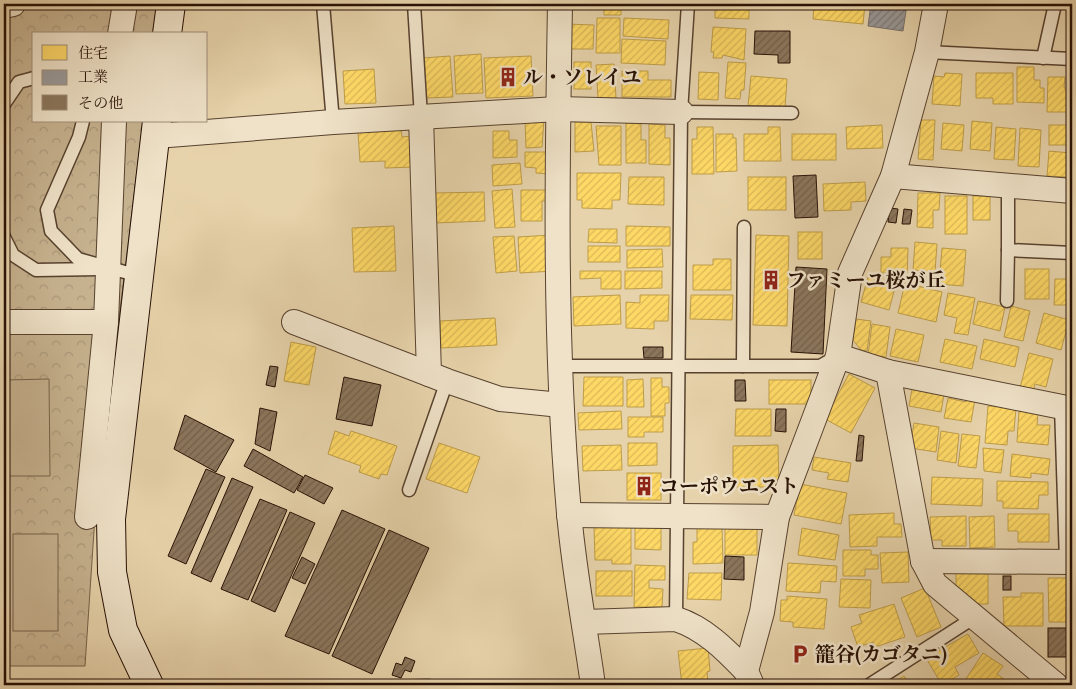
<svg xmlns="http://www.w3.org/2000/svg" width="1076" height="689" viewBox="0 0 1076 689" font-family="'EB Garamond','Noto Serif JP',serif">
  <style>
    .forest { fill: url(#forest-crowns); stroke: #76624a }
    .garden { fill: #c6b28f; stroke: #76624a }
    .homes { fill: url(#homes-hatch); stroke: #be9d49 }
    .industry { fill: url(#industry-hatch); stroke: #77706d }
    .building { fill: url(#building-hatch); stroke: #271106 }
    .lines { fill: none; stroke-linecap: round; stroke-linejoin: round }
    .lane-casing { stroke: #57422f; stroke-width: 15 }
    .street-casing { stroke: #57422f; stroke-width: 26 }
    .secondary-casing { stroke: #271106; stroke-width: 30 }
    .lane { stroke: #efe2c8; stroke-width: 12 }
    .street { stroke: #efe2c8; stroke-width: 24 }
    .secondary { stroke: #efe2c8; stroke-width: 28 }
    .labels { text-anchor: middle; stroke-width: 5; stroke-linejoin: round; paint-order: stroke }
    .poi-label { font-size: 20px; font-weight: bold; fill: #271106; stroke: #efe2c8; text-anchor: start }
  </style>
  <defs>
    <pattern id="forest-crowns" width="20" height="18" patternUnits="userSpaceOnUse" patternTransform="scale(1.25)"><rect width="20" height="18" fill="#c6b28f"/><path d="M2 6a3 3 0 1 1 6 0M12 15a3 3 0 1 1 6 0" fill="none" stroke="#aa987a"/></pattern>
    <pattern id="homes-hatch" width="6" height="6" patternUnits="userSpaceOnUse" patternTransform="scale(1.25)"><rect width="6" height="6" fill="#ffd966"/><path d="M-1 1l2-2M0 6l6-6M5 7l2-2" fill="none" stroke="#dbb957"/></pattern>
    <pattern id="industry-hatch" width="6" height="6" patternUnits="userSpaceOnUse" patternTransform="scale(1.25)"><rect width="6" height="6" fill="#999"/><path d="M-1 1l2-2M0 6l6-6M5 7l2-2" fill="none" stroke="#7d7b7b"/></pattern>
    <pattern id="building-hatch" width="6" height="6" patternUnits="userSpaceOnUse" patternTransform="scale(1.25)"><rect width="6" height="6" fill="#8b765c"/><path d="M-1 1l2-2M0 6l6-6M5 7l2-2" fill="none" stroke="#725f4a"/></pattern>
  </defs>
  <rect width="100%" height="100%" fill="#e7d3ab"/>
  <filter id="stains"><feTurbulence type="fractalNoise" baseFrequency=".004" numOctaves="4"/><feColorMatrix values="0 0 0 0 .2 0 0 0 0 .09 0 0 0 0 .02 0 0 0 .5 -.17"/></filter>
  <radialGradient id="worn" r=".72"><stop offset=".6" stop-color="#630" stop-opacity="0"/><stop offset="1" stop-color="#630" stop-opacity=".3"/></radialGradient>
  <g class="forest">
    <path d="M4,4H157L153,34H34V121H143L95,516L85,666H4Z"/>
    <path d="M429,679L459,685H381L395,680Z"/>
  </g>
  <g class="garden">
    <path d="M49,379L50,476H5V380Z"/>
    <rect x="13" y="534" width="45" height="97"/>
  </g>
  <g class="homes">
    <path d="M598,4H621V15H604V5Z"/>
    <path d="M622,4H642L641,8L622,7Z"/>
    <path d="M715,4H749V19L715,18Z"/>
    <path d="M814,4H865L863,24L813,19Z"/>
    <path d="M1072,10V28L1067,26Z"/>
    <path d="M597,18H620V53H596Z"/>
    <path d="M624,18L669,20L668,39L623,36Z"/>
    <path d="M566,24L594,25L593,49H565Z"/>
    <path d="M713,27L746,29L744,60L723,55L722,58H713L714,52H711Z"/>
    <path d="M622,39L666,41L665,65L621,63Z"/>
    <path d="M481,54L483,93L456,94L454,56Z"/>
    <path d="M450,56L453,97L426,98L423,58Z"/>
    <path d="M531,56L533,96L486,98L484,58Z"/>
    <rect x="574" y="62" width="17" height="27"/>
    <path d="M728,62L746,63L744,90H741L740,99L725,98Z"/>
    <path d="M614,64L616,98H598L596,65Z"/>
    <path d="M1017,67H1034V80H1040V88H1044V103L1017,102Z"/>
    <path d="M374,69L376,103L345,104L343,71Z"/>
    <path d="M622,71H648V80H671V97H622Z"/>
    <path d="M699,72L719,73L718,100L698,99Z"/>
    <path d="M945,73L962,74L960,106L932,104L934,76L944,77Z"/>
    <path d="M976,73H1013V104H993V98H976Z"/>
    <path d="M751,76L787,79L785,108L748,106Z"/>
    <path d="M1048,77H1065L1064,88H1072V112H1047Z"/>
    <path d="M544,119L542,147L526,148L525,120Z"/>
    <path d="M921,120H935L933,160L918,159Z"/>
    <path d="M972,121L992,123L990,151L970,149Z"/>
    <path d="M575,122H591L594,151L575,152Z"/>
    <path d="M626,123L641,124V140H646V163H626Z"/>
    <path d="M943,123L964,125L962,151L941,149Z"/>
    <path d="M649,124L665,125V138H670V165L649,164Z"/>
    <path d="M882,125L883,148L847,149L846,127Z"/>
    <rect x="1049" y="125" width="23" height="20"/>
    <path d="M596,126H621V165H599Z"/>
    <path d="M697,127H713L714,174H692V139H697Z"/>
    <path d="M768,127H780L781,161H744V134H768Z"/>
    <path d="M996,127L1016,129L1014,160L994,159Z"/>
    <path d="M1020,128L1041,130L1039,167L1018,166Z"/>
    <path d="M401,130L402,137L412,136L414,167L385,168V161L360,162L358,132Z"/>
    <path d="M493,131H509V140H517V157L493,158Z"/>
    <path d="M716,134H733V138H736L737,171L716,172Z"/>
    <rect x="792" y="134" width="44" height="26"/>
    <path d="M1049,151L1070,153L1068,177L1047,176Z"/>
    <path d="M525,152H549V174L536,173V168L525,167Z"/>
    <path d="M520,163L522,184L493,186L492,165Z"/>
    <path d="M577,173H621L620,200H612V209L582,208V200H577Z"/>
    <path d="M629,177H664V205L628,204Z"/>
    <rect x="748" y="177" width="38" height="33"/>
    <path d="M865,182L866,201L851,202V210L824,211L823,184Z"/>
    <path d="M512,189L515,227L495,228L492,191Z"/>
    <path d="M521,190H549V201H542V221H521Z"/>
    <path d="M484,192L485,221L435,223L434,193Z"/>
    <path d="M918,193H940L939,210H933V228L917,227Z"/>
    <rect x="945" y="196" width="22" height="38"/>
    <rect x="973" y="196" width="17" height="24"/>
    <path d="M394,226L396,271L354,272L352,228Z"/>
    <path d="M626,226L670,227V246H626Z"/>
    <path d="M589,229H617V243L588,242Z"/>
    <rect x="798" y="232" width="24" height="27"/>
    <path d="M551,235L553,271L520,273L518,237Z"/>
    <path d="M756,235L789,236L787,326L753,325Z"/>
    <path d="M514,236L517,271L496,273L493,237Z"/>
    <path d="M915,242L937,244L935,272L913,270Z"/>
    <rect x="588" y="246" width="32" height="16"/>
    <path d="M891,248H908L907,278H891V273H881V257H891Z"/>
    <path d="M942,248L966,250L963,286L939,284Z"/>
    <path d="M662,249L663,267L627,268V250Z"/>
    <path d="M713,259H731V290H693V265H713Z"/>
    <path d="M1067,267H1072V305H1054L1055,279H1067Z"/>
    <rect x="1025" y="269" width="24" height="30"/>
    <path d="M580,271H621V289H601V278L580,279Z"/>
    <path d="M625,271H662V288L625,289Z"/>
    <path d="M868,277L896,284L889,310L861,302Z"/>
    <path d="M905,283L942,292L936,322L898,313Z"/>
    <path d="M948,293L975,298L968,335L954,333L957,318L944,315Z"/>
    <path d="M620,295L621,324L574,326L573,297Z"/>
    <path d="M640,295H669L668,321H654V329L626,328V302L640,303Z"/>
    <path d="M691,295H733L732,320L690,319Z"/>
    <path d="M978,301L1005,307L1000,331L973,324Z"/>
    <path d="M1011,306L1030,311L1023,341L1004,337Z"/>
    <path d="M1044,313L1069,320L1061,350L1036,343Z"/>
    <path d="M495,318L497,345L441,348L440,321Z"/>
    <path d="M856,319L871,321L867,351L861,350L853,340Z"/>
    <path d="M872,324L890,327L886,357L868,355Z"/>
    <path d="M896,329L924,335L918,362L890,356Z"/>
    <path d="M945,339L977,346L972,369L940,362Z"/>
    <path d="M984,339L1019,347L1015,367L980,359Z"/>
    <path d="M291,342L316,347L309,385L284,381Z"/>
    <path d="M1029,353L1053,359L1046,387L1035,384L1033,391L1020,388Z"/>
    <path d="M1072,369V392L1067,390Z"/>
    <path d="M849,374L875,388L851,433L825,419Z"/>
    <path d="M584,377H623V406H583Z"/>
    <path d="M651,378H662V387H669V403H665V416H651Z"/>
    <path d="M643,379L644,407H627V380Z"/>
    <rect x="769" y="380" width="42" height="24"/>
    <path d="M912,389L944,394L941,412L909,406Z"/>
    <path d="M948,398L966,402L967,398L975,399L971,422L944,418Z"/>
    <path d="M988,406L1016,408L1014,431H1008L1007,445L985,443Z"/>
    <path d="M736,409H771V436H735Z"/>
    <path d="M621,411L622,429L579,430L578,413Z"/>
    <path d="M1019,411L1038,412L1037,425H1050L1048,445L1017,442Z"/>
    <path d="M628,417H663V432H644V437H628Z"/>
    <path d="M914,423L939,427L936,452L910,448Z"/>
    <path d="M335,431L349,436L351,431L397,446L387,475L381,474L379,479L359,472L361,466L328,454Z"/>
    <path d="M941,431L959,434L956,463L937,460Z"/>
    <path d="M962,434L980,436L976,468L958,466Z"/>
    <path d="M439,443L480,457L467,493L426,479Z"/>
    <path d="M628,443H657V465L628,466Z"/>
    <path d="M621,445L622,470L583,471L582,446Z"/>
    <path d="M778,445L779,487H733V446Z"/>
    <path d="M983,448L1004,450L1001,473L984,471Z"/>
    <path d="M1012,454L1050,459L1048,475L1031,473V478L1010,476Z"/>
    <path d="M814,457L851,463L848,482L827,479L829,473L812,470Z"/>
    <rect x="627" y="473" width="34" height="27"/>
    <path d="M932,477L983,479L982,506L931,504Z"/>
    <path d="M997,481L1048,482V495H1039L1038,509L1003,508V501H997Z"/>
    <path d="M800,484L847,493L841,524L794,515Z"/>
    <path d="M894,513V524H901L902,537H877V546L850,547L849,515Z"/>
    <path d="M1008,514H1049V542H1018V531H1008Z"/>
    <path d="M966,516V546H942V540H931L930,517Z"/>
    <path d="M994,516L995,547L970,548L969,517Z"/>
    <path d="M725,525L757,526V555H725Z"/>
    <path d="M594,526H631V564H612V560H595Z"/>
    <path d="M635,527H661V550L635,549Z"/>
    <path d="M697,527H722L723,563L693,564V542H697Z"/>
    <path d="M802,528L839,535L835,560L798,555Z"/>
    <path d="M843,550H871V555H878V569H865V576H843Z"/>
    <path d="M908,552L909,582L882,583L880,553Z"/>
    <path d="M788,563L837,566L836,582L821,581L820,593L786,591Z"/>
    <path d="M635,565L665,566V580H649V588L663,589L662,607H634Z"/>
    <rect x="596" y="571" width="36" height="25"/>
    <path d="M689,573H722L721,600L687,599Z"/>
    <path d="M956,573H988V604H972L963,597V591H956Z"/>
    <path d="M1048,578H1072V609H1066V622H1049Z"/>
    <path d="M841,579L871,580L870,608L839,607Z"/>
    <path d="M925,588L941,627L917,637L901,598Z"/>
    <path d="M1021,593H1043V626H1004L1003,597H1021Z"/>
    <path d="M787,596L827,599L824,629L793,627V622L780,621L781,600H787Z"/>
    <path d="M894,604L905,637L875,647L873,642L858,647L851,627L862,623L859,615Z"/>
    <path d="M968,634L979,653L955,667L959,675L942,685L926,658Z"/>
    <path d="M708,648L710,671L707,672L708,683L682,685L678,651Z"/>
    <path d="M983,653L1003,666L997,674L1005,680L1002,685H962Z"/>
    <path d="M904,676L909,683L913,680L917,685H890Z"/>
  </g>
  <path class="industry" d="M871,4H907L903,31L868,26Z"/>
  <g class="building">
    <rect x="646" y="4" width="32" height="4"/>
    <path d="M755,31H790V63H778V55L754,54Z"/>
    <rect x="1068" y="69" width="4" height="16"/>
    <path d="M816,175L818,217L795,218L793,176Z"/>
    <path d="M890,208L898,209L896,223L888,222Z"/>
    <path d="M904,209L912,210L910,224H902Z"/>
    <path d="M796,267L827,269L823,354L791,352Z"/>
    <path d="M643,347H663V358H644Z"/>
    <path d="M270,366L278,367L275,387L266,385Z"/>
    <path d="M344,377L381,385L372,426L336,419Z"/>
    <path d="M735,380H745L746,401H735Z"/>
    <path d="M260,408L277,412L270,451L255,444Z"/>
    <path d="M776,409H786V432L775,431Z"/>
    <path d="M185,415L234,440L216,472L174,449Z"/>
    <path d="M859,435L864,436L862,461H856Z"/>
    <path d="M253,449L303,477L294,493L244,466Z"/>
    <path d="M206,469L225,477L186,564L168,556Z"/>
    <path d="M305,475L333,488L324,504L297,490Z"/>
    <path d="M232,478L253,487L211,582L191,573Z"/>
    <path d="M260,499L287,510L248,600L221,589Z"/>
    <path d="M342,510L385,529L329,654L285,636Z"/>
    <path d="M290,512L315,523L275,612L251,601Z"/>
    <path d="M389,530L429,548L372,674L332,656Z"/>
    <path d="M725,556L744,557V580L724,579Z"/>
    <path d="M302,557L315,564L305,584L292,578Z"/>
    <rect x="1003" y="576" width="8" height="14"/>
    <rect x="1048" y="628" width="24" height="29"/>
    <path d="M405,657L415,661L411,672L405,670L401,678L392,675L396,663L402,665Z"/>
  </g>
  <g class="lines">
    <defs>
      <g id="lane">
        <path d="M323,4L333,122"/>
        <path d="M414,4L421,117"/>
        <path d="M927,52L1072,59"/>
        <path d="M1043,58L1055,4"/>
        <path d="M4,104L19,82L34,78"/>
        <path d="M681,112L792,113"/>
        <path d="M83,121L79,137L47,210L51,231L78,259L139,276"/>
        <path d="M1008,185V250L1072,253"/>
        <path d="M4,237L13,255L36,270L99,269"/>
        <path d="M1007,301L1008,250"/>
        <path d="M560,366H820L836,357"/>
        <path d="M743,366L744,227"/>
        <path d="M1061,406L1066,562"/>
        <path d="M409,490L447,381"/>
        <path d="M676,619L681,112L688,4"/>
        <path d="M869,685L975,617"/>
      </g>
      <g id="street">
        <path d="M560,4C557,173 554,344 569,513C574,571 585,628 593,685"/>
        <path d="M4,6L13,4"/>
        <path d="M120,34L125,4"/>
        <path d="M421,117L429,374"/>
        <path d="M156,136L333,122L558,109L681,112"/>
        <path d="M893,176L1072,191"/>
        <path d="M4,322H106L114,121"/>
        <path d="M294,322L447,381L500,399L561,405"/>
        <path d="M838,356L888,372L1072,409"/>
        <path d="M888,372L923,561L935,584L1056,685"/>
        <path d="M569,515L777,517"/>
        <path d="M87,517L106,322"/>
        <path d="M923,561L1072,562"/>
        <path d="M584,622L676,619C704,628 725,649 746,671"/>
        <path d="M752,685L746,671L762,612L777,517L838,356L850,273L893,176L927,52L936,4"/>
      </g>
      <g id="secondary">
        <path d="M167,34L171,4"/>
        <path d="M149,685L123,630L112,572L111,519L157,121"/>
      </g>
    </defs>
    <use href="#lane" class="lane-casing"/>
    <use href="#street" class="street-casing"/>
    <use href="#secondary" class="secondary-casing"/>
    <use href="#lane" class="lane"/>
    <use href="#street" class="street"/>
    <use href="#secondary" class="secondary"/>
  </g>
  <defs>
    <symbol id="building-bare" viewBox="-9 -9 18 18"><path d="M-4-6H4V6H1V3H-1V6H-4ZM-2.5-4.3h1.7v1.8h-1.7ZM.8-4.3h1.7v1.8H.8ZM-2.5-1h1.7V.8h-1.7ZM.8-1h1.7V.8H.8Z" fill="#8f2418" stroke="#efe2c8" stroke-width="2.5" paint-order="stroke"/></symbol>
    <symbol id="parking-bare" viewBox="-9 -9 18 18"><path d="M-3.5-5.5H1a3.5 3.5 0 0 1 0 7H-1V5.5H-3.5ZM-1-3.4V-.6H.8a1.4 1.4 0 0 0 0-2.8Z" fill="#8f2418" stroke="#efe2c8" stroke-width="2.5" paint-order="stroke"/></symbol>
  </defs>
  <g fill-rule="evenodd">
    <use href="#building-bare" x="494" y="63" width="28" height="28"/>
    <use href="#building-bare" x="757" y="266" width="28" height="28"/>
    <use href="#building-bare" x="630" y="472" width="28" height="28"/>
    <use href="#parking-bare" x="786" y="640" width="28" height="28"/>
  </g>
  <g class="labels">
    <g class="poi-label">
      <text x="523" y="84">ル・ソレイユ</text>
      <text x="786" y="287">ファミーユ桜が丘</text>
      <text x="659" y="493">コーポウエスト</text>
      <text x="815" y="661">籠谷(カゴタニ)</text>
    </g>
  </g>
  <rect width="1076" height="689" fill="none" stroke="#e7d3ab" stroke-width="20"/>
  <rect x="5" y="5" width="1066" height="679" fill="none" stroke="#271106" stroke-width="2.5"/>
  <rect x="10" y="10" width="1056" height="669" fill="none" stroke="#271106"/>
  <rect x="32" y="32" width="175" height="90" fill="#efe2c8" stroke="#9f8e7a"/>
  <rect x="42" y="45" width="25" height="15" fill="#ffd966" stroke="#9f8e7a"/>
  <text x="78" y="58" font-size="15" fill="#271106">住宅</text>
  <rect x="42" y="70" width="25" height="15" fill="#999999" stroke="#9f8e7a"/>
  <text x="78" y="82" font-size="15" fill="#271106">工業</text>
  <rect x="42" y="95" width="25" height="15" fill="#8b765c" stroke="#9f8e7a"/>
  <text x="78" y="108" font-size="15" fill="#271106">その他</text>
  <rect width="100%" height="100%" filter="url(#stains)"/>
  <rect width="100%" height="100%" fill="url(#worn)"/>
</svg>
